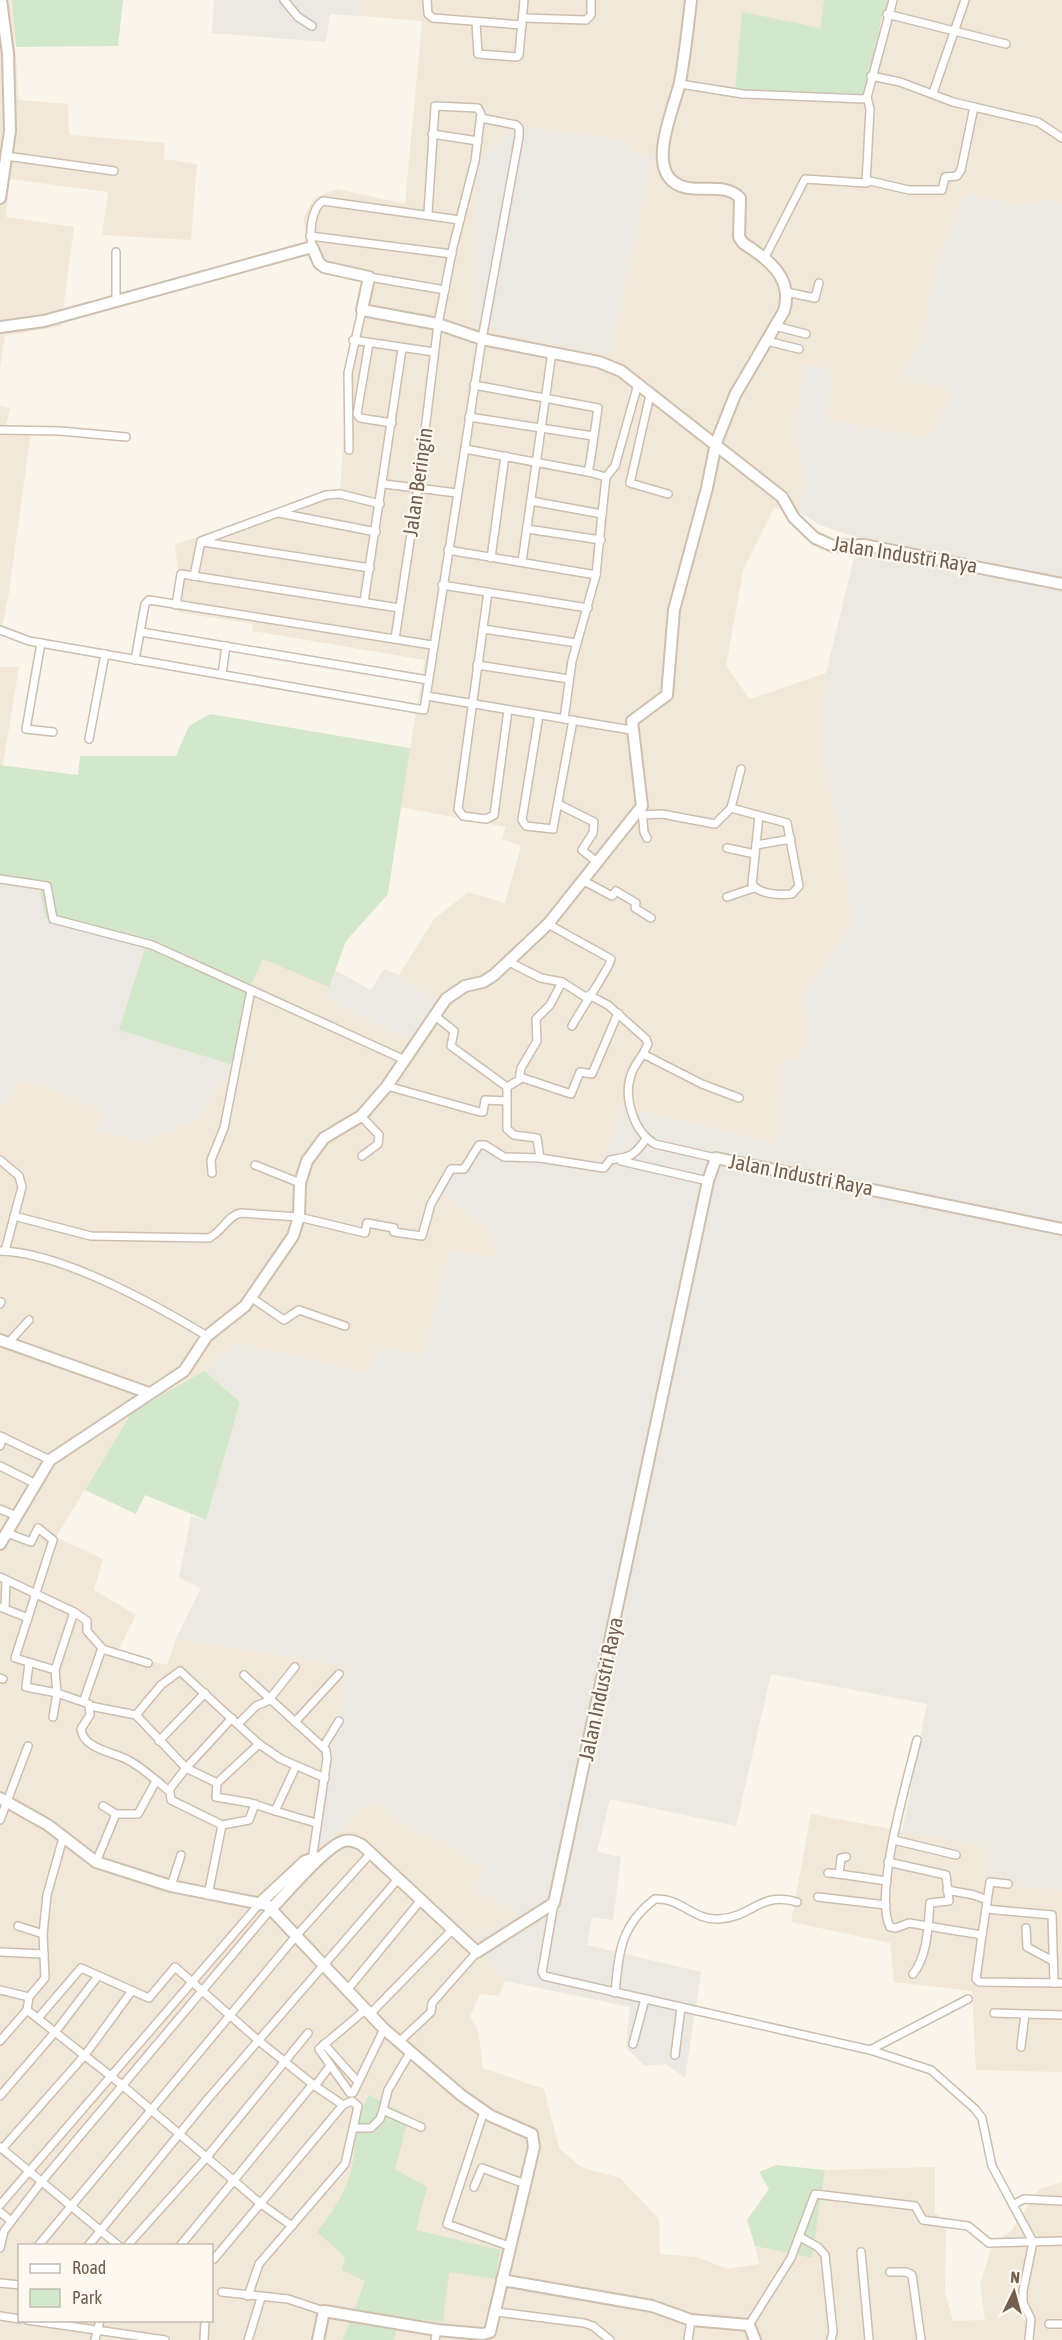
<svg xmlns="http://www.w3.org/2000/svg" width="1062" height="2340" viewBox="0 0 1062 2340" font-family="'Asap Condensed',sans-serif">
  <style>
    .residential { fill: #f1e8d9; fill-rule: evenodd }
    .industrial { fill: #ece8e2 }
    .green { fill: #d3e7ca }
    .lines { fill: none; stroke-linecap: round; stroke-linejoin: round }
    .street-casing { stroke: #cbbeb1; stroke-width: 10 }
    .secondary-casing { stroke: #cebfaf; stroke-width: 14 }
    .street { stroke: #fff; stroke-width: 7 }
    .secondary { stroke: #fff; stroke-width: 10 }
    .labels { text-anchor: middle; stroke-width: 4.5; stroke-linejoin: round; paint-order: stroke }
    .street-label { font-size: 21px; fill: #725f50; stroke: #fdf9f0 }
  </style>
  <rect width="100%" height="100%" fill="#faf5ea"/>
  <g class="residential">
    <path d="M0,0H12L19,100L68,104L69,135L165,143L164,159L197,164L191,240L102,235L108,192L10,179L6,217L74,227L61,326L5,336L0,367Z"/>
    <path d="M361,0H824L820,28L866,97L881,20L889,0H1062V203L1047,199L1023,206L965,194L935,267L922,340L911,356L902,378L954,390L928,438L825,419L832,386L829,367L795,428L804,483L799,512L774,508L743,570L726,666L750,699L826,673L821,748L838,826L852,923L802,996L809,1039L794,1061L782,1062L780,1125L775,1142L622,1107L600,1167L463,1171L439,1192L492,1231L496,1257L449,1250L424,1356L380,1346L366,1373L283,1352L257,1349L236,1342L204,1371L132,1412L56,1537L103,1559L94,1590L136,1615L117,1653L167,1665L176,1639L347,1666L315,1850L369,1804H378L414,1831L446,1843L471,1862L484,1865L520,1913L470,1942L505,1981L499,1996L480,1994L470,2017L478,2030L483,2068L544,2089L559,2148L581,2167L620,2178L659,2219L660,2254L697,2257L728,2269L759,2264L755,2246L812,2258L825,2170L935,2167V2213L946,2221L945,2292L953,2321L985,2320L980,2285L992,2245L1011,2231L1039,2189L1062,2182V2340H0V1102L9,1104L18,1081L46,1087L103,1111L95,1130L248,992L263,958L329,987L325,997L438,1000L399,975L434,919L468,892L505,903L521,846L502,839L506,827L400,807L425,660L252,631L253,624L177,612L182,603L175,544L271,513L287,519L319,499L340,492L348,364L362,282L331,275L306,256L304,217L314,198L337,189L405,204L422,21L361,16ZM20,2246H212V2320H20Z"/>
    <path d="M0,406L10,408L5,430L31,431L9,592L0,636Z"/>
    <path d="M0,667H19L3,765H0Z"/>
    <path d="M811,1814L989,1847L985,1882L1062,1891V2072L976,2070L972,1991L894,1982L890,1943L791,1922Z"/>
  </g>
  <g class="industrial">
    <path d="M214,0H361V16L330,14L326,42L212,33Z"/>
    <path d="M517,125L626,140L628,150L653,156L610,356L475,326L477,161Z"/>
    <path d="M965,194L1023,206L1047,199L1062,203V1891L985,1882L989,1847L902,1832L927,1704L771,1674L736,1826L610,1799L597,1852L621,1857L613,1920L592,1917L587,1945L701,1972L685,2078L666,2064L645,2066L626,2048L630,2007L505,1981L470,1942L519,1913L474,1890L483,1865L471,1862L446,1843L414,1831L378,1805L369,1804L315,1851L347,1666L176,1639L201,1588L179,1578L191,1516L206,1520L240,1402L204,1371L236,1342L257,1349L282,1352L366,1373L379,1346L423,1355L449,1250L496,1257L492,1231L439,1192L450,1169L463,1170L480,1144L502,1158L600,1167L622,1107L775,1142L780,1125L782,1062L794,1061L809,1039L802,996L852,923L838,826L821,748L826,673L859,538L820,525L799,512L804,483L795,428L804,364L829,367L832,386L826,419L928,438L954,390L901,378L911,356L922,340L935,267Z"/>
    <path d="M0,882L40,888L147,945L237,1066L194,1120L145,1142L95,1130L103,1111L46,1087L18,1081L9,1104L0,1102Z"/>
    <path d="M333,969L371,990L384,969L399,975L438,1000L412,1043L325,997Z"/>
  </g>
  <g class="green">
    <path d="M12,0H123L118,46L16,47Z"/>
    <path d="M824,0H889L881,20L866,97L735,91L742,12L820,28Z"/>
    <path d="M210,714L410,748L388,894L346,941L329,987L263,959L248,992L237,1066L119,1030L146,945L45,918L40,888L0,882V765L78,775L80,756H176L189,726Z"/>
    <path d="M204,1371L240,1402L206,1520L145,1495L136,1514L85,1490L132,1412Z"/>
    <path d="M369,2095L409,2116L395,2169L427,2187L416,2230L500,2250L496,2279L449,2272L443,2322L399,2317L394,2340H343L365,2281L342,2270L345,2257L317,2232C333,2211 346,2193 352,2167C357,2141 355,2117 369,2095Z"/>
    <path d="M776,2165L825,2170L812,2258L755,2246L747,2220L769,2189L759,2172Z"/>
  </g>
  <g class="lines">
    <defs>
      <g id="street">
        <path d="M284,0L298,17L312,26"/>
        <path d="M427,0L428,14L433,18L522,25"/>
        <path d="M887,14L1006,44"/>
        <path d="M523,18L586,20L591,15V0"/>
        <path d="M476,22L478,54L517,57L519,55L524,0"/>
        <path d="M871,76L900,82L953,102L1038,122L1062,138"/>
        <path d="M680,84L743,94L864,99L867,97L893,0"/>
        <path d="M933,93L965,0"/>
        <path d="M432,134L478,141"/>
        <path d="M6,156L114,171"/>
        <path d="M866,183L870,109L867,97"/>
        <path d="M310,236L452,254"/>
        <path d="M312,247C310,234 310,209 323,201L460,220"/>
        <path d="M116,252V300"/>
        <path d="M765,257L805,179L866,183L870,181L909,190H942L945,177L957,176L961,170L974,107"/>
        <path d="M369,277L445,290"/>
        <path d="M786,292L815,298L819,283"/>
        <path d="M775,326L806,334"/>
        <path d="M353,340L434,352"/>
        <path d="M767,341L799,349"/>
        <path d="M369,343L357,414L360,418L392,423"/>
        <path d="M650,395L630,483L668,494"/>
        <path d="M469,417L593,436"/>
        <path d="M0,430L60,431L126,437"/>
        <path d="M465,449L588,472L590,463L598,408L474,385"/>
        <path d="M349,450L348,373L362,310"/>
        <path d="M588,472L606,477"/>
        <path d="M384,484L457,493"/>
        <path d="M531,501L602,514L596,575L572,661L564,719"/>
        <path d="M279,513L376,532"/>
        <path d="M602,514L606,477L615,466L638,384"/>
        <path d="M527,529L601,540"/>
        <path d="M203,542L370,568"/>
        <path d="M448,550L596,575"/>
        <path d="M491,558L505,456"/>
        <path d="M522,562L552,352"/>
        <path d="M194,576L201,541L326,495L340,494L380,504"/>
        <path d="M442,585L588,608"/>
        <path d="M488,592L458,809L463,816L486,819L494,815L508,710"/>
        <path d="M364,602L402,349"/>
        <path d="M176,605L181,574L399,608"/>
        <path d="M483,629L577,643"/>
        <path d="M0,630L29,641L424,710L482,339L519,137V128L516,125L481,118"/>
        <path d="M141,632L428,680"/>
        <path d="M395,639L418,488L438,324L453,247L475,161L481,114L478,108L435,106L428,213"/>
        <path d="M41,643L26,729L53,732"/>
        <path d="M135,660L145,604L149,600L432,645"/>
        <path d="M477,665L569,679"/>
        <path d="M222,674L226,646"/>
        <path d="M427,696L631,730"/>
        <path d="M539,715L522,820L526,826L553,829L573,720"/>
        <path d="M89,739L105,654"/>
        <path d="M558,804L594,822L593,833L582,850L597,862"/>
        <path d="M731,808L787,823L799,886L792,894C779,895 760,895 752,884L759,816"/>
        <path d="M642,811L644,832L647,838"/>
        <path d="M642,815L662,814L715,824L731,808L741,769"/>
        <path d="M756,845L791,839"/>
        <path d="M727,848L755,854"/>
        <path d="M0,879L47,886L53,919L152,945L405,1060"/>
        <path d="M582,880L612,896L616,891L636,903L635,908L651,918"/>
        <path d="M727,897L754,888"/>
        <path d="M548,924L611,959C611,966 578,1014 572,1026"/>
        <path d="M509,962L541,978L562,982L587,998"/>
        <path d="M589,995L608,1005L646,1039L648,1044L643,1054"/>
        <path d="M434,1015L454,1031L451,1046L507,1087"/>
        <path d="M520,1077L571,1094L580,1072L592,1074L618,1013"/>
        <path d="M387,1086L480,1112H483L485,1100L507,1101"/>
        <path d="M361,1116L379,1135L378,1144L362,1156"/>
        <path d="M540,1158L537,1138L514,1135L507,1129V1087L519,1080L521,1068L537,1041L536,1019L550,1005L562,982"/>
        <path d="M716,1158L655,1144C634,1132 623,1098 631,1075C633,1068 638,1061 643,1054L702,1084L739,1098"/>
        <path d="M0,1160L19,1176L22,1187L5,1251"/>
        <path d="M621,1161L708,1181"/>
        <path d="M255,1165L300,1183"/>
        <path d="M212,1173L211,1160L224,1128L251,990"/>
        <path d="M14,1216L91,1236L209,1238C222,1232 228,1215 241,1213L299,1217L365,1233L367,1223L394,1228V1232L422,1236L431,1204L451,1169H464L479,1145H485L504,1157L540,1158L604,1168L610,1160C630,1157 633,1157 646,1139"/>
        <path d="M0,1251C61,1252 156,1305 207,1336"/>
        <path d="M252,1298L284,1320L299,1310L345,1326"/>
        <path d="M0,1304L1,1302"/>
        <path d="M9,1342L29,1320"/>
        <path d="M0,1436L50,1460"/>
        <path d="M0,1446L3,1437"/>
        <path d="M0,1466L34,1483"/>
        <path d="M0,1509L16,1516"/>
        <path d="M7,1533L31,1542L38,1528L53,1540L15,1658L55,1670L57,1693L89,1704L90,1715L81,1729C83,1749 113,1752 128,1760C143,1768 157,1781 170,1792L171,1800L222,1825"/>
        <path d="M0,1577L74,1612L87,1621V1631L102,1648L84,1700"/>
        <path d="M0,1607L28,1618"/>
        <path d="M5,1608L6,1580"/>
        <path d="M102,1649L148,1663"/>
        <path d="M29,1663L26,1687L57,1693L53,1717"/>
        <path d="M55,1670L74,1612"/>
        <path d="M244,1675L326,1750L327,1759L312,1860"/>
        <path d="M0,1678L3,1679"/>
        <path d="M90,1706L136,1715L186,1768L217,1783L259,1744"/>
        <path d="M136,1715L161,1685L180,1671L259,1744L281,1759L325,1778"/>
        <path d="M295,1722L339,1674"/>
        <path d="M238,1724L256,1706L268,1701L295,1667"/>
        <path d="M917,1740C908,1778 873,1894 890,1927L896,1928L909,1923L982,1935L976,1979L979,1982L1062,1983"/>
        <path d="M159,1741L205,1693"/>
        <path d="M323,1747L339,1721"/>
        <path d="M296,1766L275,1811L316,1823"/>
        <path d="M217,1783L216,1797L251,1803L275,1811"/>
        <path d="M169,1790L186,1768L232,1718"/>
        <path d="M116,1814H138L156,1781"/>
        <path d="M0,1820L28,1746"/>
        <path d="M894,1840L956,1855"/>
        <path d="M846,1857L841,1858L839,1874L887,1881"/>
        <path d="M96,1862L116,1814L103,1806"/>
        <path d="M888,1862L946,1875L949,1901L930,1903C928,1926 928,1955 913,1974"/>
        <path d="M828,1873L839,1874"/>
        <path d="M171,1886L181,1855"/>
        <path d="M947,1890L974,1895L987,1900"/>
        <path d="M208,1895L222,1825L249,1820L255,1804"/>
        <path d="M818,1897L886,1905"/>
        <path d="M554,1903L542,1972L544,1976L870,2050L931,2070L975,2109L982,2118L992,2166L1033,2242"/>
        <path d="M986,1909L1052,1915L1054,1983"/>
        <path d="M18,1926L43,1934"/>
        <path d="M1026,1928L1027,1947L1053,1961"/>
        <path d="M982,1935L990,1882L1008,1884"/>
        <path d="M0,1952L44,1954"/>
        <path d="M348,1989L421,1900"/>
        <path d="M0,1990L29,1997"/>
        <path d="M615,1993C619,1952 620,1926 655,1899C680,1897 694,1921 719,1919C754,1917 759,1891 797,1902"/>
        <path d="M27,2010L122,2085L261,2204L292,2226"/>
        <path d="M365,2010L319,2049L350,2093H353L384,2029"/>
        <path d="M994,2013L1062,2015"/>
        <path d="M370,2014L452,1930"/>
        <path d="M39,2017L81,1968L149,1998L175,1967L259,2041L315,2086L343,2105L214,2259"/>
        <path d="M0,2041L27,2010L29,1997L45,1978L43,1934L47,1895L63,1838"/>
        <path d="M400,2041L431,2012L432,2003L477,1952"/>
        <path d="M324,2044L358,2082"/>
        <path d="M633,2044L645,1999"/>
        <path d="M1021,2047L1025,2014"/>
        <path d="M870,2050L968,1999"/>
        <path d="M411,2051L388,2090L383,2110L421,2127"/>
        <path d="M675,2055L681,2008"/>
        <path d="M315,2086L329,2067"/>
        <path d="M0,2096L56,2031L98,1976"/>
        <path d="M484,2111L447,2224L509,2246"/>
        <path d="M354,2128H371L380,2119L383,2110"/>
        <path d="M0,2147L119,2246"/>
        <path d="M2,2149L85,2055L131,1992"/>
        <path d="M474,2187L482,2168L525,2184"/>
        <path d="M0,2205L261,1902"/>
        <path d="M1013,2205L1024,2199L1062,2201"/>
        <path d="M0,2212L11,2221"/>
        <path d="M800,2237L818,2247L825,2255L833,2332L831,2340"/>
        <path d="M38,2246L296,1936L371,1853"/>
        <path d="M88,2246L207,2100L399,1878"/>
        <path d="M127,2246L206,2158L308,2033"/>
        <path d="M180,2246L313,2084"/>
        <path d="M0,2248L4,2231L42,2181L271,1909"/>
        <path d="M861,2252L869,2340"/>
        <path d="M890,2272H906L912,2275L921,2340"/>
        <path d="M0,2283L20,2285"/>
        <path d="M222,2292L288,2299L324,2311"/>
        <path d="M248,2296L259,2264L345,2164L358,2106L352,2101L343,2105"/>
        <path d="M497,2312L584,2323L593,2326L610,2340"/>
        <path d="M0,2316L20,2319"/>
        <path d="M27,2320L165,2340"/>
        <path d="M1049,2324H1062"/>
        <path d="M749,2325L791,2258L815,2194L915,2206L923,2220L968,2226L989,2243L1062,2241"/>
        <path d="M95,2340L100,2320"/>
        <path d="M204,2340L205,2322"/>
        <path d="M248,2340L261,2298"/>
        <path d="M435,2340L437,2330"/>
        <path d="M688,2340L691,2320"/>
        <path d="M1029,2340L1031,2319L1023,2303V2291L1033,2242"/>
      </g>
      <g id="secondary">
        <path d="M0,198L10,131L8,54L1,0"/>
        <path d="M0,327L44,321L312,247L319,263L324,267L369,277L362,310L438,324L482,339L599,362L621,371L782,497L794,518L815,538L833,546L864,545L1062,584"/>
        <path d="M0,1340L149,1393"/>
        <path d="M0,1544L50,1460L184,1371L207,1336L245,1306L293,1236L299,1217L300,1183L307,1161L324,1138L361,1116L387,1086L446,999L465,986L483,982L494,975L548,924L642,806L632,721L667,695L674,610L707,488L716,443L735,395L784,311C794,278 768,259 743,243L739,237L740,198C723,180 694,196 675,183C647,165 675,106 680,82C685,55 688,27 691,0"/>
        <path d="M0,1798L48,1825L96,1862L171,1886L267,1905L384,2029L461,2095L491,2116L532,2134L534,2147L490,2332L483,2334L437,2330L324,2311L318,2340"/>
        <path d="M261,1902L305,1861L320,1857"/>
        <path d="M271,1909C287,1893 326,1846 344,1841C351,1839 357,1842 362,1845L477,1952L554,1903L708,1181L716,1158L1062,1229"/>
        <path d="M502,2280L652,2306L691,2320L749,2325L755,2340"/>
      </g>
    </defs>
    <use href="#street" class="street-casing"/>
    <use href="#secondary" class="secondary-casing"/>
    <use href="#street" class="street"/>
    <use href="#secondary" class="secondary"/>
  </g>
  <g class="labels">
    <g class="street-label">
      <text transform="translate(418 482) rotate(-82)" y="7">Jalan Beringin</text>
      <text transform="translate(905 555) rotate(9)" y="7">Jalan Industri Raya</text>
      <text transform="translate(801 1175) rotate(11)" y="7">Jalan Industri Raya</text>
      <text transform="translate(601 1689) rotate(-78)" y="7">Jalan Industri Raya</text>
    </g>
  </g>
  <rect x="18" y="2244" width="195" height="78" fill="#fdf9f0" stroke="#c5bbb0" stroke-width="1.5"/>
  <rect x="30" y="2264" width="30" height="9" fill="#ffffff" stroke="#c5bbb0" stroke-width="1.5"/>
  <text x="72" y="2274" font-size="18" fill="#725f50">Road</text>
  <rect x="30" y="2289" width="30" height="18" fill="#d3e7ca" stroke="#c5bbb0" stroke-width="1.5"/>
  <text x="72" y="2304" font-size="18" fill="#725f50">Park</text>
  <g transform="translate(1014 2292) rotate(5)" stroke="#fdf9f0" stroke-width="4.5" paint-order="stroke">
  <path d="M0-4.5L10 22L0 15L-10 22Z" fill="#725f50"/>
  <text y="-9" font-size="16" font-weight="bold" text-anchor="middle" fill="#725f50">N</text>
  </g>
</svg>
